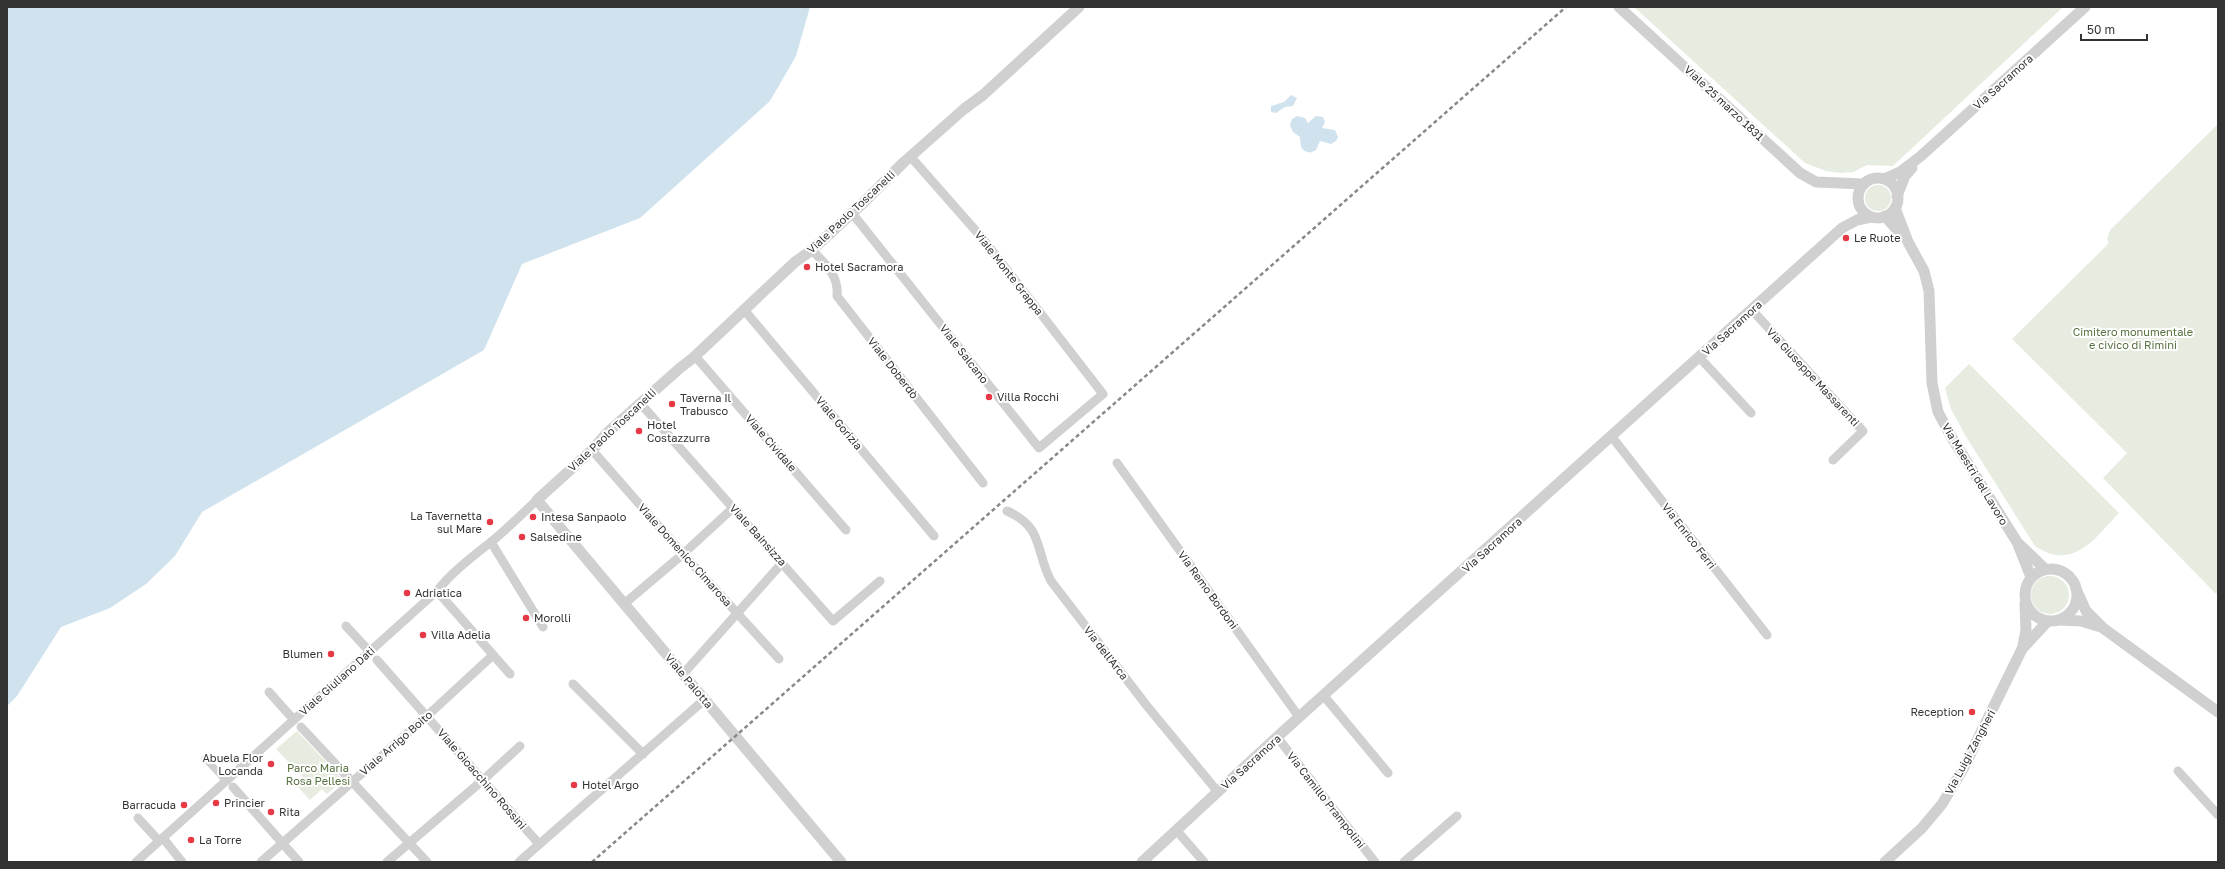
<svg xmlns="http://www.w3.org/2000/svg" width="2225" height="869" viewBox="0 0 2225 869" font-family="'Golos Text',sans-serif">
  <style>
    .green { fill: #e6ecdf }
    .water { fill: #cfe2ee }
    .lines { fill: none; stroke-linecap: round; stroke-linejoin: round }
    .pedestrian { stroke: #d0d0d0; stroke-width: 7 }
    .minor { stroke: #d0d0d0; stroke-width: 9 }
    .tertiary { stroke: #d0d0d0; stroke-width: 11 }
    .rail { stroke: #888; stroke-width: 2.5; stroke-dasharray: 4 3; stroke-linecap: butt }
    .poi-dot { fill: #e63946; stroke: #fff; stroke-width: 1.5 }
    .labels { text-anchor: middle; stroke-width: 4; stroke-linejoin: round; paint-order: stroke }
    .street-label { font-size: 11px; fill: #333; stroke: #fff }
    .poi-label { font-size: 11px; fill: #333; stroke: #fff; text-anchor: start }
    .park-label { font-size: 11px; fill: #56703f; stroke: #fff }
  </style>
  <rect width="100%" height="100%" fill="#fff"/>
  <g class="green">
    <path d="M1634,7H2063L1893,166L1867,165L1853,172L1841,173L1826,171L1805,163Z"/>
    <path d="M2218,124V593H2215L2103,478L2127,453L2012,339L2106,246L2109,242L2107,240L2110,230Z"/>
    <circle cx="1878" cy="198" r="13"/>
    <path d="M1969,364L2119,513C2095,538 2073,572 2035,546L1965,435L1951,409L1945,388Z"/>
    <circle cx="2050" cy="595" r="19"/>
    <path d="M297,731L343,780L327,794L322,789L310,800L296,785L304,778L276,749Z"/>
  </g>
  <g class="water">
    <path d="M7,7H810L796,56L770,101L640,218L522,264L484,350L202,512L175,556L146,584L110,608L61,627L17,696L7,706Z"/>
    <path d="M1291,95L1297,98L1293,106L1285,107L1276,113L1271,112V106L1284,102Z"/>
    <path d="M1297,116L1305,118L1308,123L1316,116L1323,117L1325,122L1322,128L1335,130L1338,137L1336,141L1331,144L1320,141L1316,150C1310,154 1305,153 1301,147L1300,137L1293,132L1290,125L1292,119Z"/>
  </g>
  <g class="lines">
    <path class="pedestrian" d="M205,758L226,781"/>
    <g class="minor">
      <path d="M852,213L1039,448L1103,394L983,239L910,156"/>
      <path d="M812,250C825,264 839,275 837,296L983,483"/>
      <path d="M1752,310L1863,431L1833,460"/>
      <path d="M745,311L934,536"/>
      <path d="M695,356L846,530"/>
      <path d="M1699,357L1751,413"/>
      <path d="M640,403L833,621L880,581"/>
      <path d="M1612,437L1767,635"/>
      <path d="M592,450L683,554L779,659"/>
      <path d="M1117,463L1299,717"/>
      <path d="M1007,511C1044,527 1035,551 1051,581L1147,706L1218,792"/>
      <path d="M491,542L543,627"/>
      <path d="M437,591L510,674"/>
      <path d="M624,604L683,554L733,508"/>
      <path d="M346,626L370,652"/>
      <path d="M377,660L539,844"/>
      <path d="M683,674L782,563"/>
      <path d="M573,684L643,754"/>
      <path d="M269,692L294,720"/>
      <path d="M1324,696L1388,773"/>
      <path d="M301,727L427,862"/>
      <path d="M1277,737L1375,862"/>
      <path d="M2178,771L2218,815"/>
      <path d="M233,787L299,862"/>
      <path d="M138,818L159,841"/>
      <path d="M1177,831L1204,862"/>
      <path d="M163,838L182,862"/>
      <path d="M136,862L437,591C452,572 472,557 491,542C507,529 522,514 537,500"/>
      <path d="M261,862L426,717L493,655"/>
      <path d="M387,862L483,780L520,746"/>
      <path d="M519,862L704,700"/>
      <path d="M1404,862L1457,816"/>
    </g>
    <g class="tertiary">
      <path d="M1619,7L1800,173L1816,182L1864,184"/>
      <circle cx="1878" cy="198" r="20"/>
      <path d="M1884,179L1900,172L1921,156L2085,7"/>
      <path d="M1897,196L1905,176L1912,168"/>
      <path d="M1895,208L1908,242L1924,271L1929,291L1932,383L1938,412L1952,438L2017,542L2031,577"/>
      <path d="M1885,216L1903,237"/>
      <path d="M2019,544L2045,569"/>
      <circle cx="2051" cy="595" r="26"/>
      <path d="M2076,589L2086,611L2103,628L2218,712"/>
      <path d="M2059,620L2081,621L2101,627"/>
      <path d="M2023,646L2026,630L2025,604"/>
      <path d="M841,862L537,500L592,450L608,432L680,368L693,358L795,262L812,250L862,204L903,163L964,109L983,95L1079,7"/>
      <path d="M1142,862L1277,737L1842,228L1857,220L1871,217"/>
      <path d="M1885,862L1922,828L1942,804L1963,769L2022,649L2048,621"/>
    </g>
    <path class="rail" d="M592,862L1566,7"/>
  </g>
  <g class="poi-dot">
    <circle cx="1846" cy="238" r="4"/>
    <circle cx="807" cy="267" r="4"/>
    <circle cx="989" cy="397" r="4"/>
    <circle cx="672" cy="404" r="4"/>
    <circle cx="639" cy="431" r="4"/>
    <circle cx="533" cy="517" r="4"/>
    <circle cx="490" cy="522" r="4"/>
    <circle cx="522" cy="537" r="4"/>
    <circle cx="407" cy="593" r="4"/>
    <circle cx="526" cy="618" r="4"/>
    <circle cx="423" cy="635" r="4"/>
    <circle cx="331" cy="654" r="4"/>
    <circle cx="1972" cy="712" r="4"/>
    <circle cx="271" cy="764" r="4"/>
    <circle cx="574" cy="785" r="4"/>
    <circle cx="216" cy="803" r="4"/>
    <circle cx="184" cy="805" r="4"/>
    <circle cx="271" cy="812" r="4"/>
    <circle cx="191" cy="840" r="4"/>
  </g>
  <g class="labels">
    <g class="street-label">
      <text transform="translate(2003 82) rotate(-42)" y="4">Via Sacramora</text>
      <text transform="translate(1724 103) rotate(43)" y="4">Viale 25 marzo 1831</text>
      <text transform="translate(851 212) rotate(-43)" y="4">Viale Paolo Toscanelli</text>
      <text transform="translate(1009 273) rotate(52)" y="4">Viale Monte Grappa</text>
      <text transform="translate(1732 328) rotate(-42)" y="4">Via Sacramora</text>
      <text transform="translate(964 354) rotate(52)" y="4">Viale Salcano</text>
      <text transform="translate(893 368) rotate(52)" y="4">Viale Doberdò</text>
      <text transform="translate(1813 377) rotate(47)" y="4">Via Giuseppe Massarenti</text>
      <text transform="translate(839 423) rotate(50)" y="4">Viale Gorizia</text>
      <text transform="translate(612 430) rotate(-43)" y="4">Viale Paolo Toscanelli</text>
      <text transform="translate(771 443) rotate(49)" y="4">Viale Cividale</text>
      <text transform="translate(1975 474) rotate(59)" y="4">Via Maestri del Lavoro</text>
      <text transform="translate(758 535) rotate(48)" y="4">Viale Bainsizza</text>
      <text transform="translate(1689 536) rotate(52)" y="4">Via Enrico Ferri</text>
      <text transform="translate(1492 545) rotate(-42)" y="4">Via Sacramora</text>
      <text transform="translate(685 555) rotate(48)" y="4">Viale Domenico Cimarosa</text>
      <text transform="translate(1208 590) rotate(54)" y="4">Via Remo Bordoni</text>
      <text transform="translate(1106 653) rotate(52)" y="4">Via dell'Arca</text>
      <text transform="translate(337 681) rotate(-42)" y="4">Viale Giuliano Dati</text>
      <text transform="translate(689 681) rotate(50)" y="4">Viale Palotta</text>
      <text transform="translate(396 743) rotate(-41)" y="4">Viale Arrigo Boito</text>
      <text transform="translate(1970 752) rotate(-62)" y="4">Via Luigi Zangheri</text>
      <text transform="translate(1251 762) rotate(-42)" y="4">Via Sacramora</text>
      <text transform="translate(482 779) rotate(49)" y="4">Viale Gioacchino Rossini</text>
      <text transform="translate(1326 800) rotate(52)" y="4">Via Camillo Prampolini</text>
    </g>
    <g class="poi-label">
      <text x="1854" y="242">Le Ruote</text>
      <text x="815" y="271">Hotel Sacramora</text>
      <text x="997" y="401">Villa Rocchi</text>
      <text x="680" y="402">Taverna Il<tspan x="680" dy="13">Trabusco</tspan></text>
      <text x="647" y="429">Hotel<tspan x="647" dy="13">Costazzurra</tspan></text>
      <text x="482" y="520" text-anchor="end">La Tavernetta<tspan x="482" dy="13">sul Mare</tspan></text>
      <text x="541" y="521">Intesa Sanpaolo</text>
      <text x="530" y="541">Salsedine</text>
      <text x="415" y="597">Adriatica</text>
      <text x="534" y="622">Morolli</text>
      <text x="431" y="639">Villa Adelia</text>
      <text x="323" y="658" text-anchor="end">Blumen</text>
      <text x="1964" y="716" text-anchor="end">Reception</text>
      <text x="263" y="762" text-anchor="end">Abuela Flor<tspan x="263" dy="13">Locanda</tspan></text>
      <text x="582" y="789">Hotel Argo</text>
      <text x="224" y="807">Princier</text>
      <text x="176" y="809" text-anchor="end">Barracuda</text>
      <text x="279" y="816">Rita</text>
      <text x="199" y="844">La Torre</text>
    </g>
    <g class="park-label">
      <text x="2133" y="336">Cimitero monumentale<tspan x="2133" dy="13">e civico di Rimini</tspan></text>
      <text x="318" y="772">Parco Maria<tspan x="318" dy="13">Rosa Pellesi</tspan></text>
    </g>
  </g>
  <rect width="2225" height="869" fill="none" stroke="#333333" stroke-width="16"/>
  <path d="M2081 34v6h66v-6" fill="none" stroke="#333333" stroke-width="2"/>
  <text x="2087" y="34" font-size="12" fill="#333333" stroke="#ffffff" stroke-width="3" paint-order="stroke">50 m</text>
</svg>
